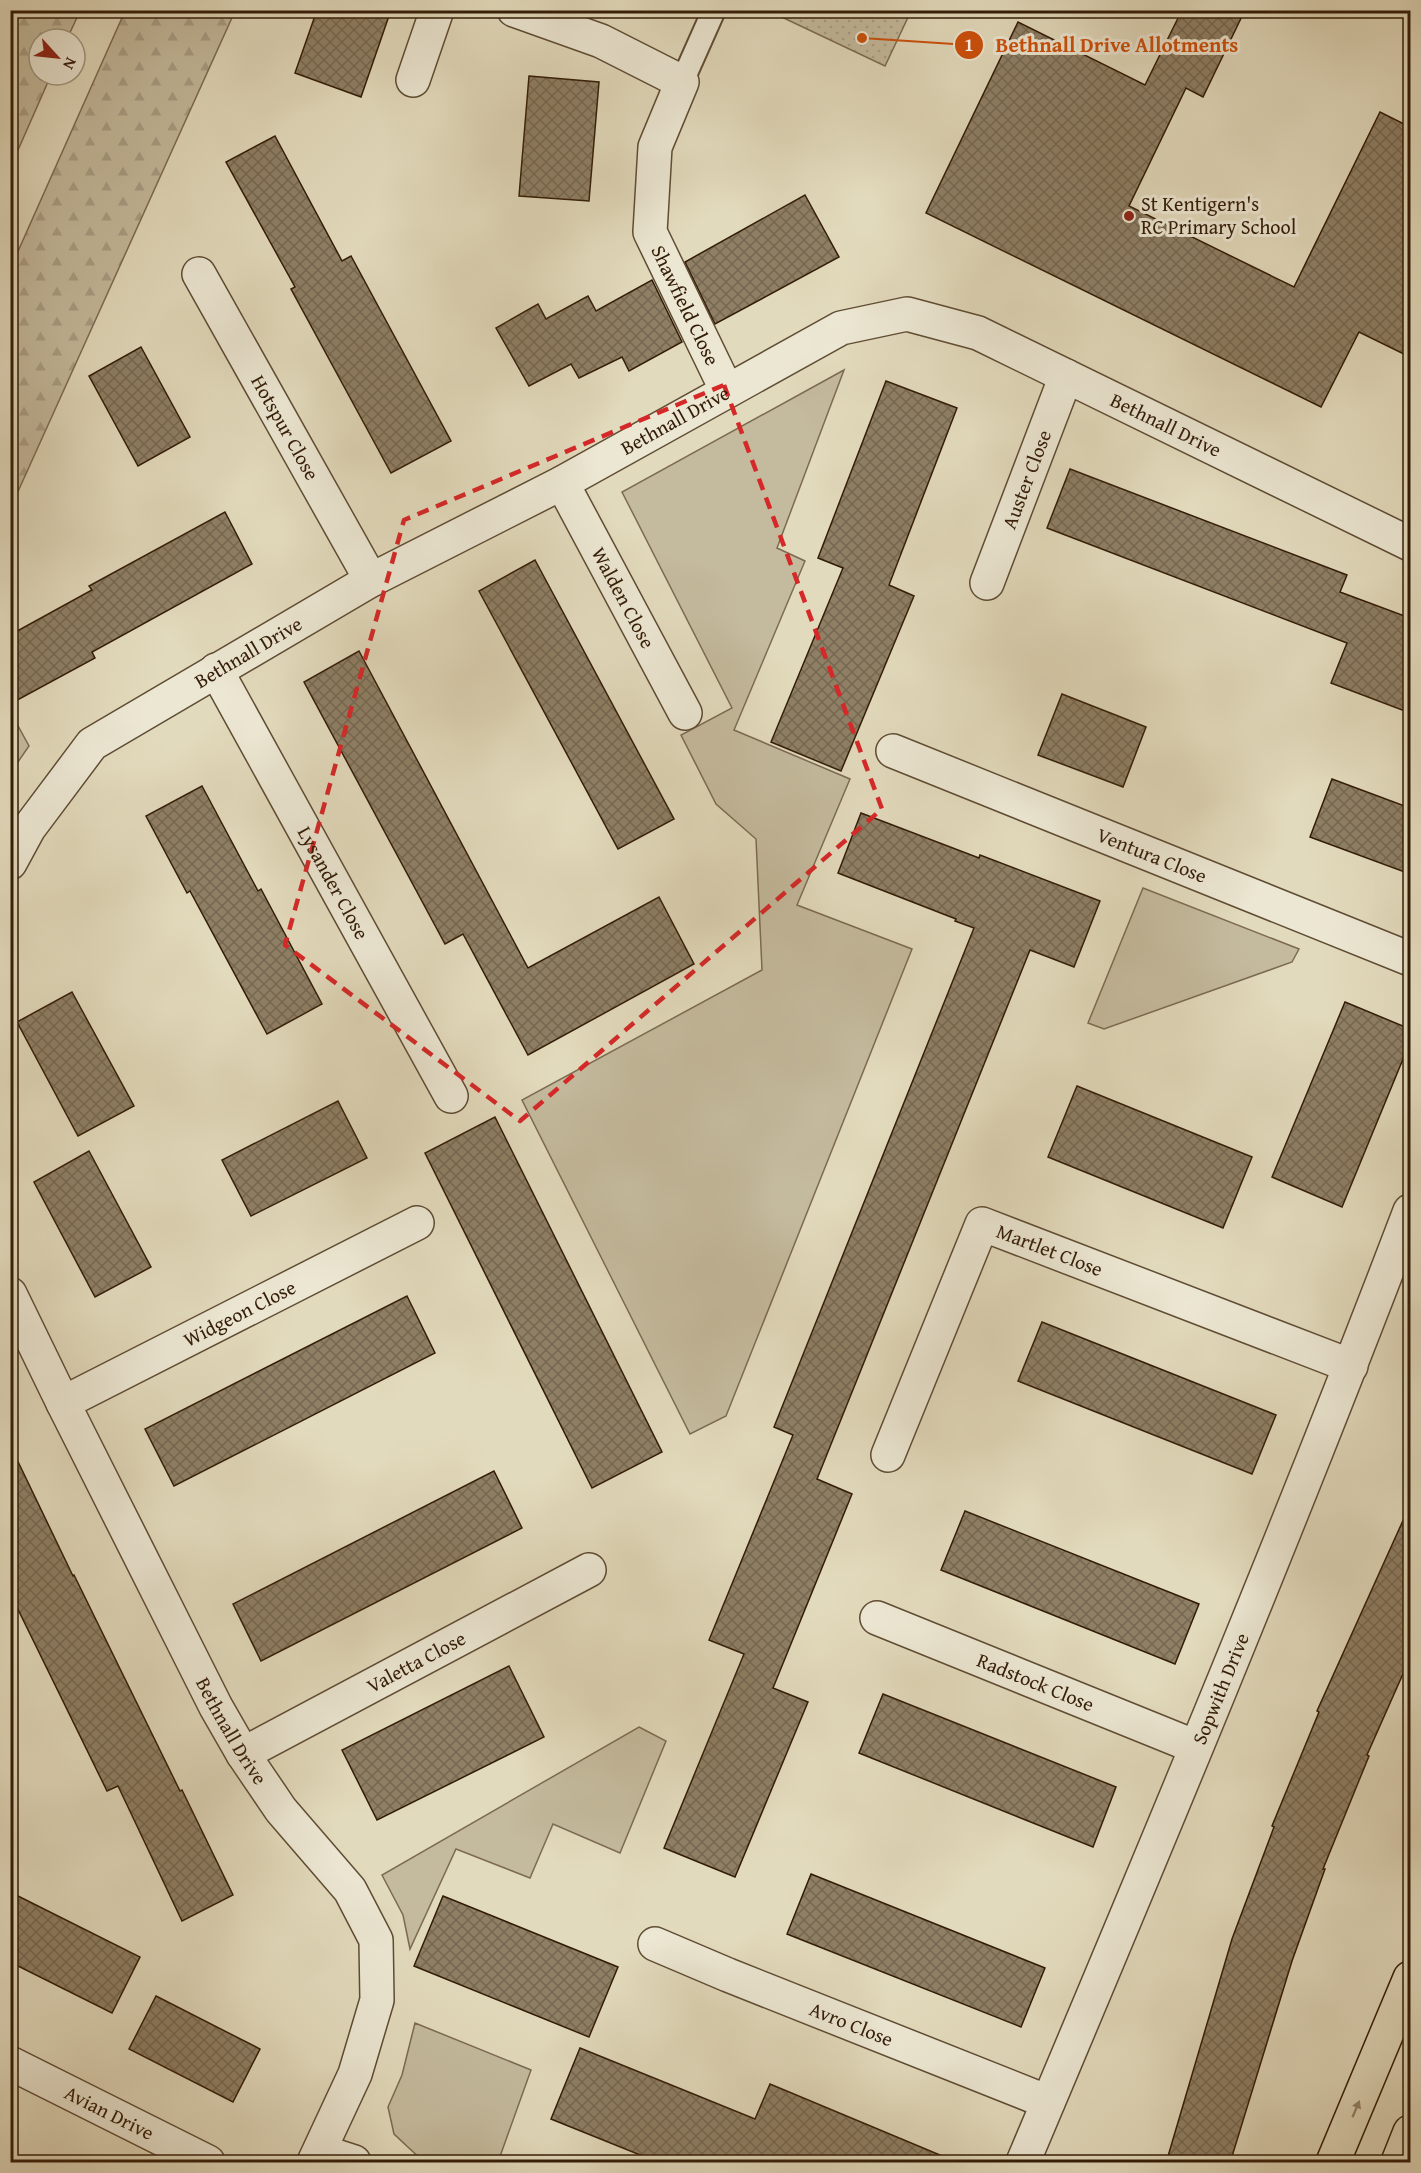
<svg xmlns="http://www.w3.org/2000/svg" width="1421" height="2173" viewBox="0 0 1421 2173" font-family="'Gentium Book Plus',serif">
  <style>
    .grass { fill: #c4ba9d; stroke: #7c6b52; stroke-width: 1.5 }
    .forest { fill: url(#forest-firs); stroke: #7c6b52; stroke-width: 1.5 }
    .garden { fill: url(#garden-dots); stroke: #7c6b52; stroke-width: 1.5 }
    .building { fill: url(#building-cross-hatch); stroke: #331c07; stroke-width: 1.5 }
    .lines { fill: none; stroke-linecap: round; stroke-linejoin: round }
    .service-casing { stroke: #5f4c34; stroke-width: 26 }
    .minor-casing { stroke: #5f4c34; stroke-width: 36 }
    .trunk-casing { stroke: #331c07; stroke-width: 36 }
    .service { stroke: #ece7d3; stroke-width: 22 }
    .minor { stroke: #ece7d3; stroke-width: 33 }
    .trunk { stroke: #e2dabc; stroke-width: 33 }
    .oneway { fill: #93846b }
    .marked { fill: none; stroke: #d62828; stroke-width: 4.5; stroke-dasharray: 12 8; stroke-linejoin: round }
    .poi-dot { fill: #8f2418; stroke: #ece7d3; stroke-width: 2 }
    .labels { text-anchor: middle; stroke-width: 6; stroke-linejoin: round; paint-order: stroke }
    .poi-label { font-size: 20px; fill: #331c07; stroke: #ece7d3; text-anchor: start }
    .street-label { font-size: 20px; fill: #331c07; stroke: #ece7d3 }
    .leader { fill: none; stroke: #cd500b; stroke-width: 2 }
    .callout-dot { fill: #cd500b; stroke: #ece7d3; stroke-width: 2 }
    .mark-label { font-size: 18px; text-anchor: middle; font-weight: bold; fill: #fff }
    .callout-label { font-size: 21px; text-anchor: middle; font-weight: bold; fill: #cd500b; stroke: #ece7d3; stroke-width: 6; stroke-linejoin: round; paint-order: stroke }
  </style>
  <defs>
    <pattern id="forest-firs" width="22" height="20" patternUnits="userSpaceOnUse" patternTransform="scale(1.5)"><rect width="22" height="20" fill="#c4ba9d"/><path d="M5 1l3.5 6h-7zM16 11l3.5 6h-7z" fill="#a99f86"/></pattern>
    <pattern id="garden-dots" width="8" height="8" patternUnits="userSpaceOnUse" patternTransform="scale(1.5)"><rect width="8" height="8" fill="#c4ba9d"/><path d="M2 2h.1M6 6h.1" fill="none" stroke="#a99f86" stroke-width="1.8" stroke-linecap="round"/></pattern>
    <pattern id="building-cross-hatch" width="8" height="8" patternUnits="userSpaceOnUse" patternTransform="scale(1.5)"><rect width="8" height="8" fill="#8e7f65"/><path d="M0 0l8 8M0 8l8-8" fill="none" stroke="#756751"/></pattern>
  </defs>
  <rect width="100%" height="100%" fill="#e2dabc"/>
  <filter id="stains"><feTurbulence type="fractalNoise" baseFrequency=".00333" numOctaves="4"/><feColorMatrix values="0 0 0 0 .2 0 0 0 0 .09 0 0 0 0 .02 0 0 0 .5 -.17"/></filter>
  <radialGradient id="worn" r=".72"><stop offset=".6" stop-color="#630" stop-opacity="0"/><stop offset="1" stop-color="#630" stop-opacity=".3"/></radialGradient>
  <g class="grass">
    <path d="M844,370L777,548L805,561L734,730L850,779L797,905L912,949L726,1416L690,1434L522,1100L762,970L756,839L716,804L681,735L732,708L622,492Z"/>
    <path d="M11,713L29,746L11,772H10Z"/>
    <path d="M1143,888L1299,949L1292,962L1104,1029L1088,1023Z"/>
    <path d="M639,1727L666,1741L620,1853L553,1824L530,1878L456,1849L410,1949L403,1915L382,1875Z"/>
    <path d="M415,2023L531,2070L498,2162H424L394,2134L388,2107L402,2075Z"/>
  </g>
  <g class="forest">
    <path d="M11,10L80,11L67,39H39V75H51L11,166Z"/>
    <path d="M125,11H235L11,507V267Z"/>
  </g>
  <path class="garden" d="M769,11H911L885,66Z"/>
  <g class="building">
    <path d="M317,10H391L361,97L295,73Z"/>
    <path d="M1182,10H1245L1203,97L1186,88L1129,206L1294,287L1380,112L1410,127V357L1359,332L1321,407L926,213L1018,22L1145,85Z"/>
    <path d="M529,76L599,82L589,201L519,196Z"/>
    <path d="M275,136L342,261L351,256L451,441L391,473L291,289L295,287L226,162Z"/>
    <path d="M805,195L839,257L715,324L685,262Z"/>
    <path d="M652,280L682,342L629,371L622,357L579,378L571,364L529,386L496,328L538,304L546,319L588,296L596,311Z"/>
    <path d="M141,347L190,437L138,466L89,376Z"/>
    <path d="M886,381L957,408L889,585L914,596L841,771L771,742L843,568L818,558Z"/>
    <path d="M1070,469L1347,575L1340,592L1410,618V713L1331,683L1347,643L1047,528Z"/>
    <path d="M225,512L252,564L92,652L95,658L10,704V635L92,590L89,586Z"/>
    <path d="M535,560L674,819L618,849L479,591Z"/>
    <path d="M359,651L528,968L659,897L694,964L528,1055L463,934L445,944L304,682Z"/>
    <path d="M1062,694L1146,727L1123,787L1038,755Z"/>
    <path d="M1332,779L1410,808V874L1310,837Z"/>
    <path d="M202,786L258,891L261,889L322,1004L267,1034L190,891L187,893L146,816Z"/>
    <path d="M861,813L979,858L980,855L1100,901L1074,967L1030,950L817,1479L852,1494L773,1688L808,1702L735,1877L664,1848L744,1654L709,1640L793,1435L774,1427L974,928L955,921L956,919L838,873Z"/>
    <path d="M72,992L134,1106L78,1136L17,1022Z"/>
    <path d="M1345,1002L1410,1029V1042L1342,1207L1272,1177Z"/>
    <path d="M1077,1086L1252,1157L1223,1228L1048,1157Z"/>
    <path d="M338,1101L367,1158L251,1216L222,1160Z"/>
    <path d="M495,1117L662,1452L592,1488L425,1153Z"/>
    <path d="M89,1151L151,1267L95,1297L34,1182Z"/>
    <path d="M407,1296L435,1353L174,1486L145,1429Z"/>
    <path d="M1042,1322L1276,1415L1252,1474L1018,1381Z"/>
    <path d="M10,1445L73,1576L74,1575L180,1791L182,1790L233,1895L182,1921L118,1786L107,1791L10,1593Z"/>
    <path d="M494,1471L522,1528L261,1661L233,1604Z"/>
    <path d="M1410,1505V1658L1367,1755L1369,1756L1323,1869H1325L1292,1961L1230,2163H1166L1232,1939L1274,1827L1272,1826L1319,1712L1317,1711Z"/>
    <path d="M965,1511L1199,1604L1175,1664L941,1570Z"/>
    <path d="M509,1666L544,1737L377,1820L342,1750Z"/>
    <path d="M883,1694L1116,1787L1093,1847L859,1753Z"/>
    <path d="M811,1874L1045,1968L1021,2027L787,1934Z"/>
    <path d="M10,1892L140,1957L112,2013L10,1962Z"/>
    <path d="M443,1896L618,1967L589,2037L414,1966Z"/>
    <path d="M156,1996L260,2049L233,2102L129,2049Z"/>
    <path d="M580,2048L755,2119L770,2084L959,2163H660L551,2119Z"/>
  </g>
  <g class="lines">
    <defs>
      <path id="service" d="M682,82L714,10"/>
      <g id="minor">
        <path id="s1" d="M514,10L601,41L682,82L655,147L650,232L727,391"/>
        <path d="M413,80L437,10"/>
        <path id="s2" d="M199,274L371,580"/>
        <path id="s3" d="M562,483L685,713"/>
        <path id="s4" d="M987,583L1066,376"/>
        <path id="s5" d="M216,670L451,1096"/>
        <path id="s6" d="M893,751L1410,959"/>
        <path id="s7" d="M10,863L29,828L92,744L371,580L562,483L841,328L907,314L978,333L1410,544"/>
        <path id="s8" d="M10,1294L63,1403L216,1707L243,1754L281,1810L350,1890L376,1940L377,2000L355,2074L314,2162"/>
        <path id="s9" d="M63,1403L417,1223"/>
        <path id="s10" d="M888,1455L982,1224L1351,1366"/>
        <path id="s11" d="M877,1618L1196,1747"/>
        <path id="s12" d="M243,1754L589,1570"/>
        <path id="s13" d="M655,1944L728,1975L1048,2102"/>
        <path id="s14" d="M10,2063L208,2162"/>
        <path d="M320,2151L354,2162"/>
        <path id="s15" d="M1023,2162C1156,1847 1288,1531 1410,1211"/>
      </g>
      <g id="trunk">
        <path d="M1333,2162L1410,1978"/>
        <path d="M1398,2162L1410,2132"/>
      </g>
    </defs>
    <use href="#service" class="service-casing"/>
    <use href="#minor" class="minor-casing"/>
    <use href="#trunk" class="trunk-casing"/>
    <use href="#service" class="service"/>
    <use href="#minor" class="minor"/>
    <use href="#trunk" class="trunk"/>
  </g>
  <defs><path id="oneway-solid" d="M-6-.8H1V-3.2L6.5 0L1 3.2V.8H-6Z" transform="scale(1.5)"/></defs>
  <use class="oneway" href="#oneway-solid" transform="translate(1356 2109) rotate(-67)"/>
  <path class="marked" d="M724,385L882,809L520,1121L285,945L404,520Z"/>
  <circle class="poi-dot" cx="1129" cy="216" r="6"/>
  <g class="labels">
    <g class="poi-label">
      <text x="1141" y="211">St Kentigern's<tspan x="1141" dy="23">RC Primary School</tspan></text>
    </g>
    <g class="street-label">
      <text dy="7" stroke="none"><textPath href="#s1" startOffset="420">Shawfield Close</textPath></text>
      <text dy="7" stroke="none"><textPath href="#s7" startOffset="812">Bethnall Drive</textPath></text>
      <text dy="7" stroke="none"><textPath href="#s7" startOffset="1352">Bethnall Drive</textPath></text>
      <text dy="7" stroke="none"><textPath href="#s2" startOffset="176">Hotspur Close</textPath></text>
      <text dy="7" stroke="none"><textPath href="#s4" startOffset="111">Auster Close</textPath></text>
      <text dy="7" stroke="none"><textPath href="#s3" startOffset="130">Walden Close</textPath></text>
      <text dy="7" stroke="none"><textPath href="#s7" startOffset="326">Bethnall Drive</textPath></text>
      <text dy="7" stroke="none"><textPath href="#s6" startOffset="279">Ventura Close</textPath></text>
      <text dy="7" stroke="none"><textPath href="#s5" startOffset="243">Lysander Close</textPath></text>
      <text dy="7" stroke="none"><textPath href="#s10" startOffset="322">Martlet Close</textPath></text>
      <text dy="7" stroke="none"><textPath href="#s9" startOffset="198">Widgeon Close</textPath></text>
      <text dy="7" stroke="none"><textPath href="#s12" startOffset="196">Valetta Close</textPath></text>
      <text dy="7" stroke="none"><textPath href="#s11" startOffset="171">Radstock Close</textPath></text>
      <text dy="7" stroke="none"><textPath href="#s15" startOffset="513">Sopwith Drive</textPath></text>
      <text dy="7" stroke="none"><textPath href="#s8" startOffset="490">Bethnall Drive</textPath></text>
      <text dy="7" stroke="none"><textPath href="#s13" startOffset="212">Avro Close</textPath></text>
      <text dy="7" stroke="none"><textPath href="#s14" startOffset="111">Avian Drive</textPath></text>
    </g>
  </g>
  <path class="leader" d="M862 38L969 45"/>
  <g class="callout-dot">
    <circle cx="862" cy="38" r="6"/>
    <circle cx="969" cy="45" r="15"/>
  </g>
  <g class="mark-label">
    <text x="969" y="51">1</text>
  </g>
  <g class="callout-label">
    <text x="1117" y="52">Bethnall Drive Allotments</text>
  </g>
  <rect width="1421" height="2173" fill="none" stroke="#e2dabc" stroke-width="36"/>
  <rect x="12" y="12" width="1397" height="2149" fill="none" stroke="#331c07" stroke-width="3"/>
  <rect x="18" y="18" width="1385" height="2137" fill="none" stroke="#331c07" stroke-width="1.5"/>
  <g transform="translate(57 57) rotate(117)"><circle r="28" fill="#ece7d3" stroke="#a29681" stroke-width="1.5"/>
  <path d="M0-4.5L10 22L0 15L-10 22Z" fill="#8f2418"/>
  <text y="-9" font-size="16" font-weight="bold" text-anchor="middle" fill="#331c07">N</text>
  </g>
  <rect width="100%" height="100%" filter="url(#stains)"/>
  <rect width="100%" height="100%" fill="url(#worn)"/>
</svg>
